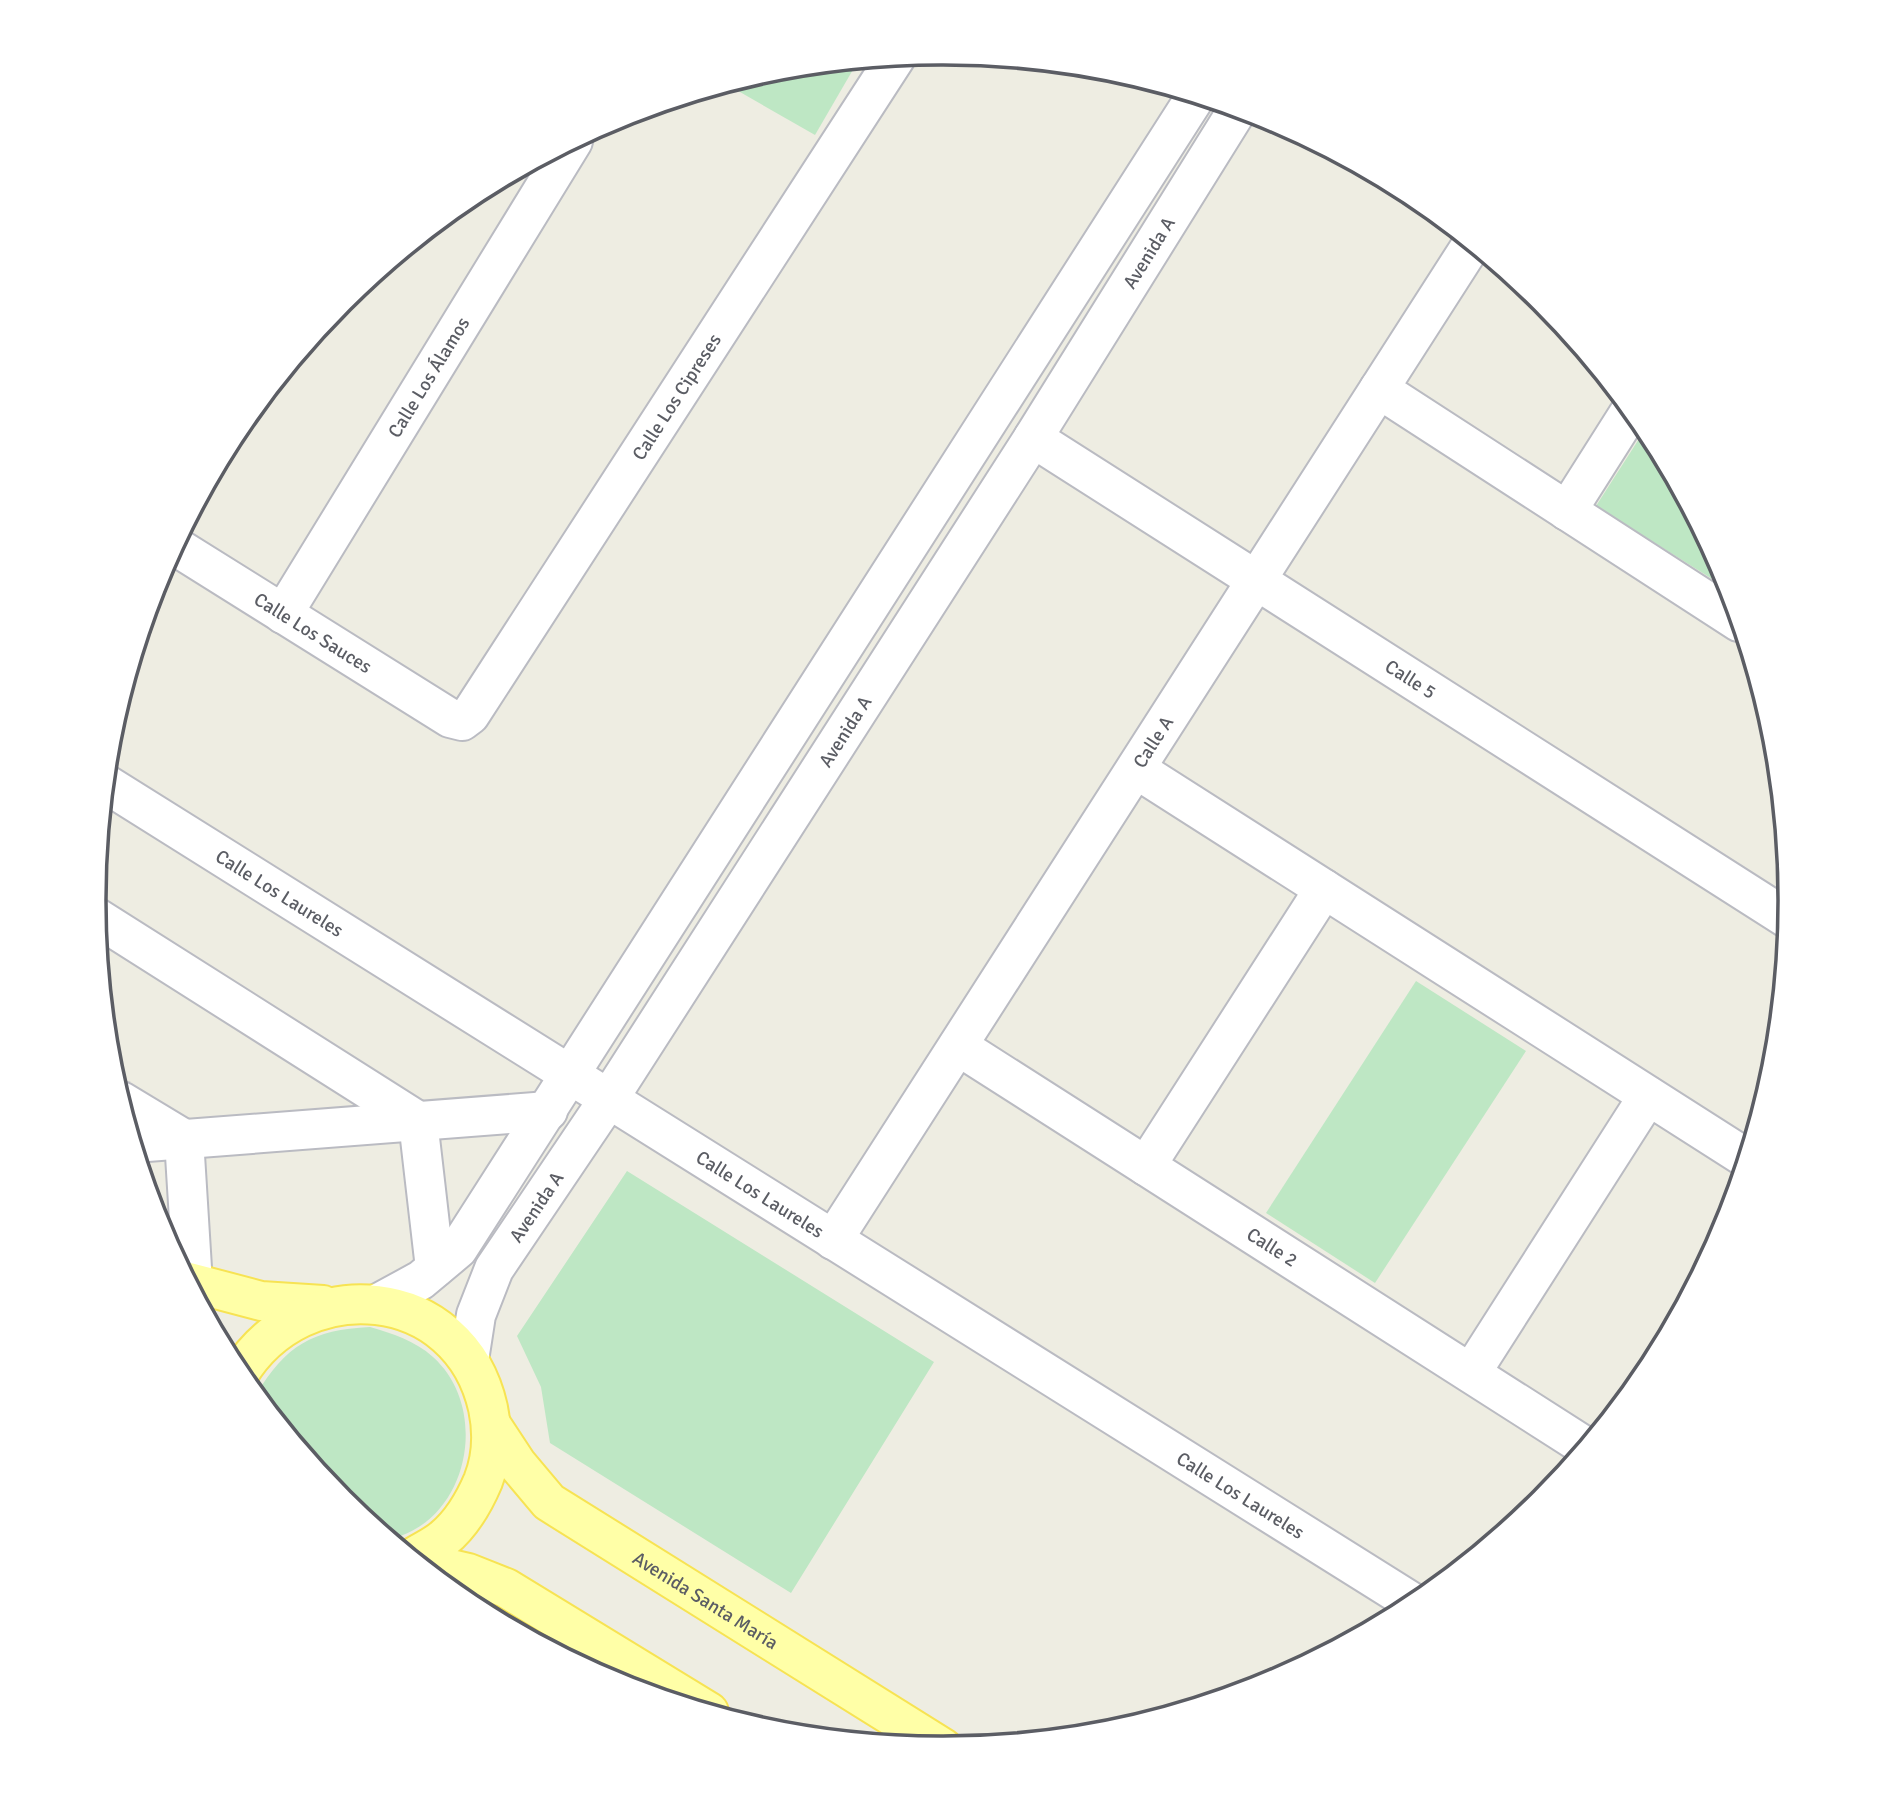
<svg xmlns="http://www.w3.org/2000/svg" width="1884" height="1801" viewBox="0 0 1884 1801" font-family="Signika,sans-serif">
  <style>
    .green { fill: #bee7c4 }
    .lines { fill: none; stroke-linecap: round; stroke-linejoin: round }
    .minor-casing { stroke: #babbc2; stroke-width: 42 }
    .major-casing { stroke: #f7e353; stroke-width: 42 }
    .minor { stroke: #fff; stroke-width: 38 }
    .major { stroke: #ffffa7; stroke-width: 38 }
    .labels { text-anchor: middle; stroke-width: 6; stroke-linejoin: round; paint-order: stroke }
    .street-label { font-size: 19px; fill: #5b5d64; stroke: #fff }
    .rim { fill: none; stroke: #5b5d64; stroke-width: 3.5 }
  </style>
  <rect width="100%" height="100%" fill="#eeede2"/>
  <g class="green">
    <path d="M858,61L815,135L726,84L777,69Z"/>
    <path d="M1646,428L1724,572L1717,582L1596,506Z"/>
    <path d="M1416,981L1526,1051L1375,1283L1266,1213Z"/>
    <path d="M627,1171L934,1362L791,1593L550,1443L541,1387L517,1336Z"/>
    <path d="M370,1327C393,1334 414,1340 433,1357C491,1409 469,1521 390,1539L342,1500L256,1395C286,1345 312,1330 370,1327Z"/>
  </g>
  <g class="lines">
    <defs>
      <g id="minor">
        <path d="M1379,389L1739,622"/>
        <path id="s1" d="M1033,438L1788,919"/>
        <path d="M1567,511L1631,410"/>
        <path id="s2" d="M175,546L450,718L462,721L470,715L896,57"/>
        <path id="s3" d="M283,614L573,141"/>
        <path d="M1136,769L1746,1158"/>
        <path id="s4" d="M106,784L1415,1604"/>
        <path d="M96,917L418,1121"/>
        <path id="s5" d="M958,1046L1586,1447"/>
        <path d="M121,1101L184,1139"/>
        <path d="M418,1121L435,1268"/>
        <path d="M184,1139L193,1284"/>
        <path d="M134,1143L548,1111"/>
        <path d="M1146,1166L1324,889"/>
        <path id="s6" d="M833,1240L1472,244"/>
        <path d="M377,1304L421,1280L458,1249L1196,96"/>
        <path id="s7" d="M469,1360L476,1315L494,1269L608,1100L1033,438L1238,109"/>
        <path d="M1471,1373L1648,1096"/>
      </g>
      <g id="major">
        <path d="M189,1282L261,1301L323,1305"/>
        <path d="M239,1374C303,1270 460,1283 488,1408C493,1432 492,1458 483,1481C474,1502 462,1523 444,1538C435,1546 423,1551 412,1558"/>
        <path id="s8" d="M492,1426L517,1464L549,1502L943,1748"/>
        <path d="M416,1561L468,1573L506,1588L709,1712"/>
      </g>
    </defs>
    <use href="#minor" class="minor-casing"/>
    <use href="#major" class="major-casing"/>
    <use href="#minor" class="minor"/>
    <use href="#major" class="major"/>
  </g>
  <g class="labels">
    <g class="street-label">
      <text dy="7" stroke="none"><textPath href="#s7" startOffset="1304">Avenida A</textPath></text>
      <text dy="7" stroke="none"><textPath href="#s3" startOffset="278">Calle Los Álamos</textPath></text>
      <text dy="7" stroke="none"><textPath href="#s2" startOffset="726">Calle Los Cipreses</textPath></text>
      <text dy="7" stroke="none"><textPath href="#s2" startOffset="163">Calle Los Sauces</textPath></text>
      <text dy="7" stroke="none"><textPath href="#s1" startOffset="448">Calle 5</textPath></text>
      <text dy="7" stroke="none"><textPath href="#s7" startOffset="737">Avenida A</textPath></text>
      <text dy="7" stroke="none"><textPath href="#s6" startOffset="592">Calle A</textPath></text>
      <text dy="7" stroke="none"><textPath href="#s4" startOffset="205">Calle Los Laureles</textPath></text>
      <text dy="7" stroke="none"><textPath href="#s4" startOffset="772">Calle Los Laureles</textPath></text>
      <text dy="7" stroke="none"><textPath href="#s7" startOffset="170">Avenida A</textPath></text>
      <text dy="7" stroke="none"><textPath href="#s5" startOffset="373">Calle 2</textPath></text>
      <text dy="7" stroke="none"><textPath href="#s4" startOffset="1339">Calle Los Laureles</textPath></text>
      <text dy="7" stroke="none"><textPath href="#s8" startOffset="280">Avenida Santa María</textPath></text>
    </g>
  </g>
  <path d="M0 0H1884V1801H0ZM941 65H943A835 835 0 0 1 1778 900V901A835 835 0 0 1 943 1736H941A835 835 0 0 1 106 901V900A835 835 0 0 1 941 65Z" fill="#fff" fill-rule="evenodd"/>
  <path class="rim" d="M941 65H943A835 835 0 0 1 1778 900V901A835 835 0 0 1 943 1736H941A835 835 0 0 1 106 901V900A835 835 0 0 1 941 65Z"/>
</svg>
